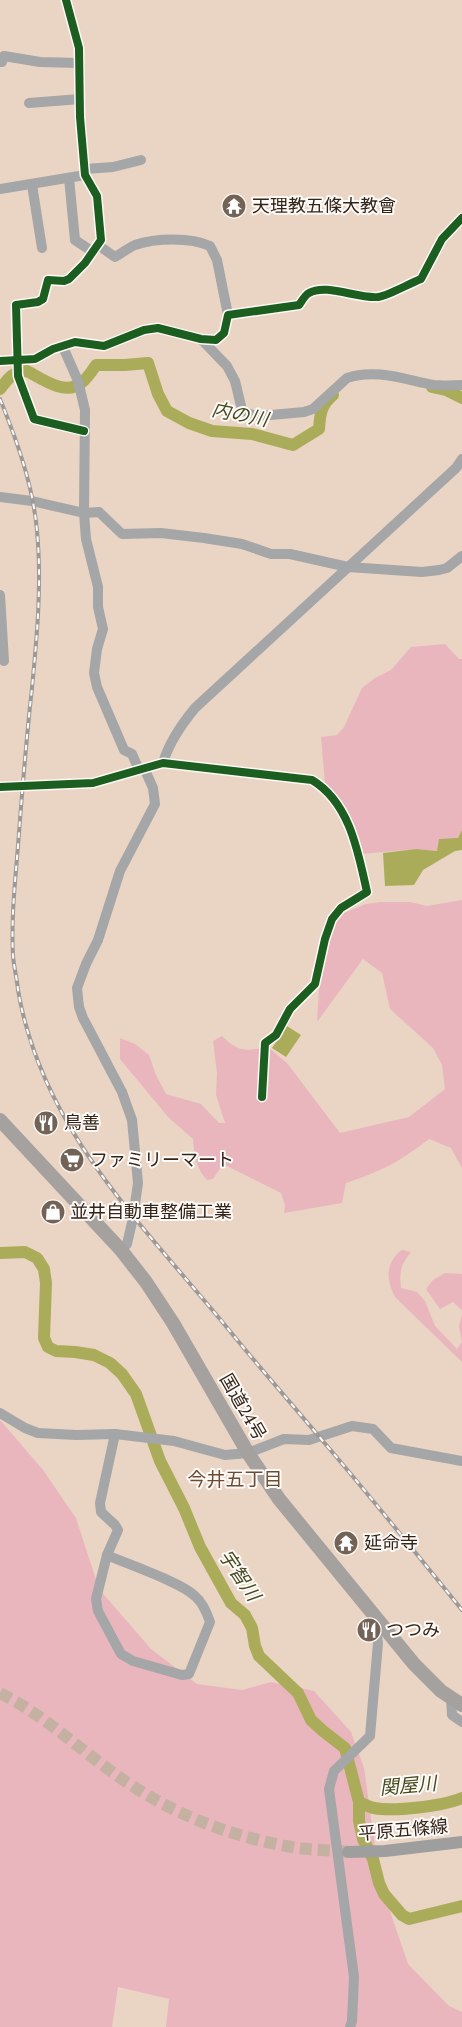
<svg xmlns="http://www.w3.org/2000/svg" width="462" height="2027" viewBox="0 0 462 2027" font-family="'PT Serif','Noto Sans JP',serif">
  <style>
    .green { fill: #e9b6be }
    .water { fill: #aaac5a }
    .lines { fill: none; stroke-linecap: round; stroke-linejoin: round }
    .river { stroke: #aaac5a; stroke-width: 12 }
    .major-tunnel { stroke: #c5b1a2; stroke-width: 12; stroke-dasharray: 12 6; stroke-linecap: butt }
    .minor { stroke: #a4a6a7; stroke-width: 10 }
    .major { stroke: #9f9e9e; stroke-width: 12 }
    .highway { stroke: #a4a19f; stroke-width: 14 }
    .rail-casing { stroke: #9d9997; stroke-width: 4 }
    .rail { stroke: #fefaf7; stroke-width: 2; stroke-dasharray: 5.5; stroke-linecap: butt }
    .cycleway-casing { stroke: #fefaf7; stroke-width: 11 }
    .cycleway { stroke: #1b5e20; stroke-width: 8 }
    .labels { text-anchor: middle; stroke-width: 4; stroke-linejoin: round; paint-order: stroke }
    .poi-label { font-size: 18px; fill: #33241a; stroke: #fefaf7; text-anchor: start }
    .street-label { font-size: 18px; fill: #33241a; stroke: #fefaf7 }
    .water-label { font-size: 19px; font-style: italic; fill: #444b1f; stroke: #fefaf7 }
    .neighbourhood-label { font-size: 19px; fill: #6d4c34; stroke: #fefaf7 }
  </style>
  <rect width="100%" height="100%" fill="#ead4c4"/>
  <g class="green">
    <path d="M445,644L459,659H462V830L458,838L437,851L416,849L361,854L325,784L321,737L337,735L344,727L362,688L375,678L391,670L411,647Z"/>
    <path d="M462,900V1168L451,1148L429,1139C401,1161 380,1172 346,1183L342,1203L284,1213L285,1205L281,1193L223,1164L213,1179L207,1180C196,1169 194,1154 193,1139L168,1117L120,1059V1038L135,1044L149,1055L156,1075L166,1094L201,1104L219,1123H225L216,1095L217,1073L213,1041L222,1036C239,1053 246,1051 268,1047L287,1063L340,1133L409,1117L445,1089L442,1065L433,1048L390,1009L382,973L363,959L317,1022L319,990L328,942L338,919L344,913L366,904L380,902H410L427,906Z"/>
    <path d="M402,1250L411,1252C401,1264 399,1272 401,1288L417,1292L425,1301L435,1326L457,1349L462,1342L459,1326L462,1315V1362L395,1297C386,1280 385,1262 402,1250Z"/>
    <path d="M445,1273L462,1274V1310L453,1302L440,1309L426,1289L433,1280Z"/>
    <path d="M0,1420L43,1470L76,1518L99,1589L151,1649L197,1684L242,1690L271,1682L314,1691L351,1732L364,1768L380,1882L408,1964L449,2006L462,2012V2027H166L169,1999L118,1987L112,2027H0Z"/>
  </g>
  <g class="water">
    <path d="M462,830V850L455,851L423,870L414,885L385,886L383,853L416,849L437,851L439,839L458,838Z"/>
    <path d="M287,1026L301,1035L286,1057L272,1048Z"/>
  </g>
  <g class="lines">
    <g class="river">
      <path d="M432,387L446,390L462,398"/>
      <path d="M0,389C8,379 13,371 27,371C42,379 65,396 81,383C87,379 92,371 96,365H125L148,363L158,394L167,411L189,423L212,431L252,434L293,445L319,429C320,414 321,405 333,395"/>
      <path d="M0,1253L25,1252L37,1258L44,1269L46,1283L44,1338L48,1347L56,1351L75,1352L94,1355L110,1363L122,1374L136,1394L160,1461L184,1508L200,1547L231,1603L245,1615L252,1628L255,1646L259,1656L298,1693L311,1720L323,1731L345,1748L359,1802V1821L363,1839L373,1859L379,1883L384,1894L402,1915L409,1919L462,1906"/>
      <path d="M359,1802C364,1804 369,1807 374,1808C394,1812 443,1806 462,1798"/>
    </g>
    <path class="major-tunnel" d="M0,1693C42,1714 77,1747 115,1774C169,1813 232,1838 298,1848C314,1850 331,1850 348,1852"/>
    <g class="minor">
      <path d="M66,0L79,48L80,117L85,175L97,196L101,240L85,263L69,279L64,281L48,280L43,299L38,302L16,305L18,376L34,419L84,431"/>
      <path d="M0,62H2L4,56L40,62L79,63"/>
      <path d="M29,103L80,99"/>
      <path d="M85,169L113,167L141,160"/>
      <path d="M69,178L75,240L93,252"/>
      <path d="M32,185L42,248"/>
      <path d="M0,189L85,175"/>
      <path d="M98,245L115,257C122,253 128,248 135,245C155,238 191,237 210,246L217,260L228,315"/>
      <path d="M201,339L227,366L235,381L242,410L252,415L260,416L304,412L313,409L347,378C375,368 406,380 434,385C443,386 453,385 462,385"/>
      <path d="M63,347L78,381L85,410L84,513L86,539L98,587V607L103,629L97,649L94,673L97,687L124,750L132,754L139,770"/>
      <path d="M0,361L35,359L53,349L75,342L104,346L144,330L158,328L201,339L216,340L224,333L228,315L299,305C302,301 305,295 309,293C326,283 358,299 378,297C390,295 408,284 421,279L442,239L462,218"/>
      <path d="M0,497L32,501L84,513L99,512L122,534L161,533L204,538L242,544L271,554H290L348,567L422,572L439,570L447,568L462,556"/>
      <path d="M0,595L4,661"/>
      <path d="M163,763C169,742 181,725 195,708L456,468L462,459"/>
      <path d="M0,787L93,783L163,763L312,780C350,803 358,852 367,892L341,908L332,919L325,939L315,984L290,1009L276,1035L265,1043L262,1097"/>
      <path d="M121,1250L127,1244L133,1218L138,1183L132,1120L122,1092L83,1018L79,1007L77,988L86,964L98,940L120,871L155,804L153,788L145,770"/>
      <path d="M0,1413L25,1428L38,1433L76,1435L115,1434L174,1441L225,1455L248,1453L284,1439L309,1440L352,1426L373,1429L391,1448L462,1461"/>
      <path d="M107,1555C127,1564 180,1582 195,1596C202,1602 207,1613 210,1622L189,1674L182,1675L133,1661L121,1654L98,1611L96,1599Z"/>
      <path d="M107,1555L118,1530L115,1525L101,1512L100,1503L115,1434"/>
      <path d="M451,1698L452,1715L462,1722"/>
      <path d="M350,2027L352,2021L354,1977L329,1789L334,1771L370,1736L378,1643L374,1617"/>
    </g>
    <path class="major" d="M348,1852L385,1851L462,1842"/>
    <path class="highway" d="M0,1120L121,1250L146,1282L173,1323L248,1453L279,1499L414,1664L441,1691L462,1705"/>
    <defs>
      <path id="rail" d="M0,399C17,441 33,485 37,531C42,584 37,636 32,688C26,741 22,793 18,846C15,883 11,919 13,956C14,967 17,979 18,990C42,1130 143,1225 229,1330C259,1367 291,1403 322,1440C370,1496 416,1553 462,1610"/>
    </defs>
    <use href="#rail" class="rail-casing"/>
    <use href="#rail" class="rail"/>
    <defs>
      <g id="cycleway">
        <path d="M66,0L79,48L80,117L85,175L97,196L101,240L85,263L69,279L64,281L48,280L43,299L38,302L16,305L18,376L34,419L84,431"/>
        <path d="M0,361L35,359L53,349L75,342L104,346L144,330L158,328L201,339L216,340L224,333L228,315L299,305C302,301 305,295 309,293C326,283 358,299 378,297C390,295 408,284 421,279L442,239L462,218"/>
        <path d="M0,787L93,783L163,763L312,780C350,803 358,852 367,892L341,908L332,919L325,939L315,984L290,1009L276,1035L265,1043L262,1097"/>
      </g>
    </defs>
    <use href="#cycleway" class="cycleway-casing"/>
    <use href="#cycleway" class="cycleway"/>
  </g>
  <defs>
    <symbol id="temple-disc" viewBox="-11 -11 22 22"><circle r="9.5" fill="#736256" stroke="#fefaf7"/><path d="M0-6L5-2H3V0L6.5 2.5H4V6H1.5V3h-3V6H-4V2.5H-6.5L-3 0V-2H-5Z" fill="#fff"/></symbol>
    <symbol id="restaurant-disc" viewBox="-11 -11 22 22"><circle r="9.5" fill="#736256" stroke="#fefaf7"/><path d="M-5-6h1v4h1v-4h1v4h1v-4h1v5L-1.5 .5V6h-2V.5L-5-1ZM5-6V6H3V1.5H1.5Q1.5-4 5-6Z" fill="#fff"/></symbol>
    <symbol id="supermarket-disc" viewBox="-11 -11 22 22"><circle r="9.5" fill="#736256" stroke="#fefaf7"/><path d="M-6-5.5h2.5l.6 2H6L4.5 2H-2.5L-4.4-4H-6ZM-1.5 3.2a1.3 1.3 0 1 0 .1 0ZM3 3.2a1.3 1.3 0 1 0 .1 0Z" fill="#fff"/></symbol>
    <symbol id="shop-disc" viewBox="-11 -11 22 22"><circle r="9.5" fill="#736256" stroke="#fefaf7"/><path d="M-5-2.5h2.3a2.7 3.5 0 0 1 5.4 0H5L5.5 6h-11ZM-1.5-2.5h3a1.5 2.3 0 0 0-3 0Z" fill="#fff"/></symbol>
  </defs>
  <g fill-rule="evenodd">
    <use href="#temple-disc" x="220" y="192" width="28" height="28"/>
    <use href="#restaurant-disc" x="32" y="1109" width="28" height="28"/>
    <use href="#supermarket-disc" x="58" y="1146" width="28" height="28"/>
    <use href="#shop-disc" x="39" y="1198" width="28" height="28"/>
    <use href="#temple-disc" x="332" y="1529" width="28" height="28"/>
    <use href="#restaurant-disc" x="355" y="1616" width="28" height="28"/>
  </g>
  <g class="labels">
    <g class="poi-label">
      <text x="252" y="212">天理教五條大教會</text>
      <text x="64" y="1129">鳥善</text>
      <text x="90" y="1166">ファミリーマート</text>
      <text x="70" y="1218">並井自動車整備工業</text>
      <text x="364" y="1549">延命寺</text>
      <text x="386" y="1636">つつみ</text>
    </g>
    <g class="street-label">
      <text transform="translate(243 1407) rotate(60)" y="6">国道24号</text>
      <text transform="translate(403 1830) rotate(-5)" y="6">平原五條線</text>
    </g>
    <g class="water-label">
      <text transform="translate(240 414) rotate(11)" y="7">内の川</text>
      <text transform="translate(240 1575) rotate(56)" y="7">宇智川</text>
      <text transform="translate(408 1785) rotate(-5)" y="7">関屋川</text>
    </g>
    <g class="neighbourhood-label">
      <text x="235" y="1486">今井五丁目</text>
    </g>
  </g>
</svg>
